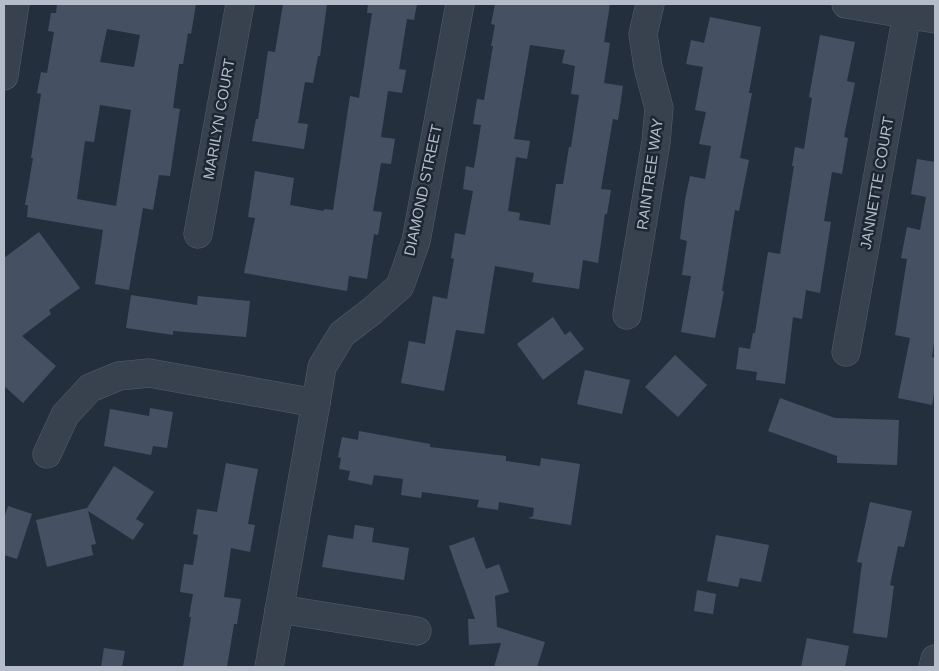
<svg xmlns="http://www.w3.org/2000/svg" width="939" height="671" viewBox="0 0 939 671" font-family="Arial,sans-serif">
  <style>
    .building { fill: #455162; fill-rule: evenodd }
    .lines { fill: none; stroke-linecap: round; stroke-linejoin: round }
    .minor-casing { stroke: #565f6c; stroke-width: 29 }
    .minor { stroke: #38414e; stroke-width: 28 }
    .labels { text-anchor: middle; stroke-width: 5; stroke-linejoin: round; paint-order: stroke }
    .street-label { font-size: 15px; fill: #b4bcc9; stroke: #1d2633 }
  </style>
  <rect width="100%" height="100%" fill="#242f3e"/>
  <g class="building">
    <path d="M57,4H196L191,34L188,33L183,64H179L173,108L180,109L170,176L159,175L153,210L143,208L129,290L95,284L103,230L27,217L28,205H25L33,158H31L41,94L37,93L41,72L47,73L54,32L48,31L51,13H56ZM107,29L140,35L134,67L100,62ZM100,105L131,110L116,206L77,199L85,141L94,142Z"/>
    <path d="M283,4H327L320,56H318L313,83L305,82L298,123L308,124L304,149L252,141L256,119H258L268,51L275,52Z"/>
    <path d="M368,4H417L414,20L407,19L399,69L406,70L402,93L388,91L381,137L395,139L391,164L381,163L373,211L382,212L378,235L374,234L367,279L349,276L347,291L244,273L255,218L248,217L255,171L294,178L290,205L324,211V209L333,210L350,96L359,98L372,13H367Z"/>
    <path d="M495,4H610L604,42L610,43L604,83L623,86L618,120L613,119L601,189L611,190L607,214H605L598,263L583,260L579,289L532,282L534,273L495,266L484,334L456,330L444,391L401,383L409,341L425,344L433,296L447,299L454,259L451,258L455,233L465,235L473,191L463,189L466,166L474,168L481,125L473,124L477,99L484,100L493,46H491L495,25L491,24ZM530,45L565,50L562,63L575,66L571,94L579,95L571,147H569L563,184H556L550,225L519,220L520,213L508,211L516,157L527,159L530,141L514,139Z"/>
    <path d="M710,17L761,27L749,93H752L740,158L749,160L739,211L735,210L722,291H724L715,338L681,332L691,276L682,275L687,241L680,239L685,200L690,176L705,179L711,146L699,144L706,112L695,110L703,67L686,64L691,40L704,43Z"/>
    <path d="M820,35L855,42L847,81L855,83L844,137L848,138L842,174L832,172L824,221L831,222L820,293L806,290L802,319L793,317L785,384L756,380L757,372L736,369L739,347L750,349L753,333H755L768,252L780,254L794,166H792L795,147L804,149L812,98L809,97Z"/>
    <path d="M917,159L935,162V335L932,357L935,358V388L932,405L898,398L910,338L895,335L907,259L901,258L907,227L920,230L926,197L911,194Z"/>
    <path d="M39,232L80,288L49,310L51,314L22,336L56,366L23,403L4,386V258Z"/>
    <path d="M131,295L197,305L198,296L250,301L246,337L173,331V335L126,328Z"/>
    <path d="M553,317L565,335L570,331L584,349L543,380L517,344Z"/>
    <path d="M675,355L707,385L678,417L645,387Z"/>
    <path d="M585,370L630,380L622,414L577,404Z"/>
    <path d="M780,398L835,418L899,420L897,465L837,463V456L768,431Z"/>
    <path d="M150,408L173,412L167,448L153,446L151,455L104,446L110,409L149,416Z"/>
    <path d="M359,431L430,444V447L506,456V461L540,466L541,458L580,464L571,525L528,518L534,516H533L534,508L499,502L498,510L477,507L479,500L422,492L421,498L401,495L403,479L374,475L372,485L348,480L350,471L339,469L341,458L338,457L342,437L358,440Z"/>
    <path d="M226,463L258,469L248,524L255,525L250,552L231,548L224,597L241,599L237,624H234L227,667H183L191,617H189L193,594L180,592L184,564L193,565L198,535L193,534L197,509L217,512Z"/>
    <path d="M114,466L154,492L136,519L144,524L133,540L88,511L96,544L91,545L93,555L47,567L36,520L87,508Z"/>
    <path d="M870,502L912,511L904,547L898,546L890,585L894,586L887,638L853,633L862,563L857,562Z"/>
    <path d="M8,506L32,514L17,559L4,555V518Z"/>
    <path d="M355,525L374,528L372,542L409,548L404,580L322,567L328,535L353,539Z"/>
    <path d="M716,535L769,545L761,582L740,578L738,587L707,581Z"/>
    <path d="M474,537L486,569L499,564L509,592L495,596L497,627L545,642L537,667H494L501,643L469,645L468,619H475L449,546Z"/>
    <path d="M697,590L716,594L713,614L694,611Z"/>
    <path d="M807,638L849,646L845,667H801Z"/>
    <path d="M104,648L125,651L122,667H101Z"/>
  </g>
  <g class="lines">
    <defs>
      <g id="minor">
        <path d="M846,4L935,19"/>
        <path d="M4,76L15,4"/>
        <path d="M198,234L240,4"/>
        <path d="M627,315L656,142L659,108L648,67L643,34L650,4"/>
        <path d="M846,352L907,14"/>
        <path d="M47,454L65,415L90,388L119,376L149,373L316,403L322,367L342,334L372,311L400,286L416,241L460,4"/>
        <path d="M279,609L417,631"/>
        <path d="M269,667L316,403"/>
        <path d="M933,667L935,659"/>
      </g>
    </defs>
    <use href="#minor" class="minor-casing"/>
    <use href="#minor" class="minor"/>
  </g>
  <g class="labels">
    <g class="street-label">
      <text transform="translate(219 119) rotate(-80)" y="5">MARILYN COURT</text>
      <text transform="translate(650 174) rotate(-82)" y="5">RAINTREE WAY</text>
      <text transform="translate(877 183) rotate(-80)" y="5">JANNETTE COURT</text>
      <text transform="translate(423 190) rotate(-78)" y="5">DIAMOND STREET</text>
    </g>
  </g>
  <rect width="939" height="671" fill="none" stroke="#b4bcc9" stroke-width="10"/>
</svg>
